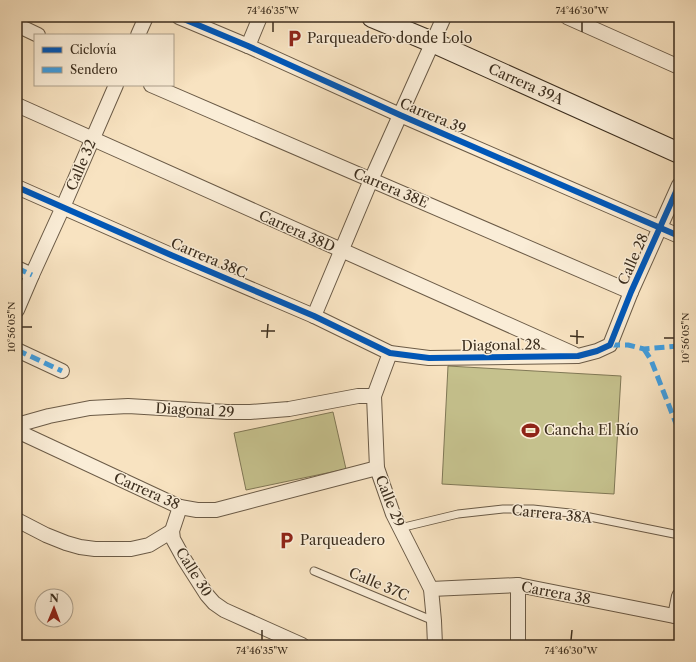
<svg xmlns="http://www.w3.org/2000/svg" width="696" height="662" viewBox="0 0 696 662" font-family="'Libre Caslon Text',serif">
  <style>
    .green { fill: #c5c18d; stroke: #807856 }
    .lines { fill: none; stroke-linecap: round; stroke-linejoin: round }
    .lane-casing { stroke: #6b5b47; stroke-width: 9 }
    .street-casing { stroke: #6b5b47; stroke-width: 16 }
    .secondary-casing { stroke: #3c2e1e; stroke-width: 22 }
    .lane { stroke: #faedd7; stroke-width: 7 }
    .street { stroke: #faedd7; stroke-width: 14 }
    .secondary { stroke: #faedd7; stroke-width: 20 }
    .quiet { stroke: #3f9de0; stroke-width: 5; stroke-dasharray: 10 5; stroke-linecap: butt }
    .cycleway-casing { stroke: #faedd7; stroke-width: 8 }
    .cycleway { stroke: #0057b8; stroke-width: 6 }
    .ticks { fill: none; stroke: #3c2e1e; stroke-width: 1.5 }
    .labels { text-anchor: middle; stroke-width: 3; stroke-linejoin: round; paint-order: stroke }
    .poi-label { font-size: 14px; fill: #3c2e1e; stroke: #faedd7; text-anchor: start }
    .street-label { font-size: 14px; fill: #3c2e1e; stroke: #faedd7 }
    .neatline { fill: none; stroke: #3c2e1e; stroke-width: 1.5 }
    .ticks-label { font-size: 10px; text-anchor: middle; fill: #3c2e1e }
  </style>
  <rect width="100%" height="100%" fill="#f8e3c1"/>
  <filter id="stains"><feTurbulence type="fractalNoise" baseFrequency=".005" numOctaves="4"/><feColorMatrix values="0 0 0 0 .2 0 0 0 0 .09 0 0 0 0 .02 0 0 0 .5 -.17"/></filter>
  <radialGradient id="worn" r=".72"><stop offset=".6" stop-color="#630" stop-opacity="0"/><stop offset="1" stop-color="#630" stop-opacity=".3"/></radialGradient>
  <g class="green">
    <path d="M448,366L621,376L614,494L442,484Z"/>
    <path d="M333,412L346,469L246,490L234,433Z"/>
  </g>
  <g class="lines">
    <defs>
      <g id="lane">
        <path d="M400,528L458,514L503,509H533L570,513L679,535"/>
        <path d="M314,571L434,621"/>
      </g>
      <g id="street">
        <path d="M179,17L248,46L400,115L679,236"/>
        <path d="M567,17L679,67"/>
        <path d="M17,25L38,35"/>
        <path d="M138,35L146,17"/>
        <path d="M248,46L260,17"/>
        <path d="M151,85L631,292"/>
        <path d="M17,105L574,354"/>
        <path d="M17,187L171,255L314,316L390,353L429,358L578,356L597,351L610,345L631,292L679,185"/>
        <path d="M17,268L32,275"/>
        <path d="M17,310L32,275L63,207L116,85"/>
        <path d="M314,316L371,180L444,17"/>
        <path d="M17,350L62,371"/>
        <path d="M390,353L374,396L377,468L393,514L431,589L434,621L435,645"/>
        <path d="M17,425L49,416L90,408L128,406L227,412H250L289,409L358,396H374"/>
        <path d="M17,431L180,507L197,510H216L377,468"/>
        <path d="M180,507L172,531L173,539L184,559L207,595L214,603L224,610L302,645"/>
        <path d="M17,520L46,535L66,543L80,547L95,549H131L149,545L172,531"/>
        <path d="M518,585V645"/>
        <path d="M431,589L518,585L679,617"/>
        <path d="M675,616L679,596"/>
      </g>
      <path id="secondary" d="M372,17L432,42L679,153"/>
    </defs>
    <use href="#lane" class="lane-casing"/>
    <use href="#street" class="street-casing"/>
    <use href="#secondary" class="secondary-casing"/>
    <use href="#lane" class="lane"/>
    <use href="#street" class="street"/>
    <use href="#secondary" class="secondary"/>
    <g class="quiet">
      <path d="M17,268L32,275"/>
      <path d="M610,345H628L644,349L679,346"/>
      <path d="M644,349L651,360L675,421L679,430"/>
      <path d="M17,350L62,371"/>
    </g>
    <defs>
      <g id="cycleway">
        <path d="M179,17L248,46L400,115L679,236"/>
        <path d="M17,187L171,255L314,316L390,353L429,358L578,356L597,351L610,345L631,292L679,185"/>
      </g>
    </defs>
    <use href="#cycleway" class="cycleway-casing"/>
    <use href="#cycleway" class="cycleway"/>
  </g>
  <path class="ticks" d="M273,32V22M582,32V22M22,327H32M261,331H275M570,336L584,337M267,338L268,324M664,338H674M577,344V330M262,640V630M571,640L572,630"/>
  <defs>
    <symbol id="parking-bare" viewBox="-9 -9 18 18"><path d="M-3.5-5.5H1a3.5 3.5 0 0 1 0 7H-1V5.5H-3.5ZM-1-3.4V-.6H.8a1.4 1.4 0 0 0 0-2.8Z" fill="#8f2418" stroke="#faedd7" stroke-width="2.5" paint-order="stroke"/></symbol>
    <symbol id="stadium-bare" viewBox="-9 -9 18 18"><path d="M0-5a6.5 5 0 1 0 0 10a6.5 5 0 1 0 0-10ZM-3.5-1.8h7v3.6h-7Z" fill="#8f2418" stroke="#faedd7" stroke-width="2.5" paint-order="stroke"/></symbol>
  </defs>
  <g fill-rule="evenodd">
    <use href="#parking-bare" x="282" y="26" width="25" height="25"/>
    <use href="#stadium-bare" x="518" y="418" width="25" height="25"/>
    <use href="#parking-bare" x="274" y="528" width="25" height="25"/>
  </g>
  <g class="labels">
    <g class="poi-label">
      <text x="307" y="43">Parqueadero donde Lolo</text>
      <text x="544" y="435">Cancha El Río</text>
      <text x="300" y="545">Parqueadero</text>
    </g>
    <g class="street-label">
      <text transform="translate(526 84) rotate(24)" y="5">Carrera 39A</text>
      <text transform="translate(433 116) rotate(23)" y="5">Carrera 39</text>
      <text transform="translate(81 165) rotate(-67)" y="5">Calle 32</text>
      <text transform="translate(391 188) rotate(23)" y="5">Carrera 38E</text>
      <text transform="translate(297 231) rotate(24)" y="5">Carrera 38D</text>
      <text transform="translate(209 258) rotate(23)" y="5">Carrera 38C</text>
      <text transform="translate(633 259) rotate(-66)" y="5">Calle 28</text>
      <text transform="translate(501 345) rotate(-1)" y="5">Diagonal 28</text>
      <text transform="translate(195 410) rotate(3)" y="5">Diagonal 29</text>
      <text transform="translate(147 491) rotate(24)" y="5">Carrera 38</text>
      <text transform="translate(390 501) rotate(68)" y="5">Calle 29</text>
      <text transform="translate(552 514) rotate(6)" y="5">Carrera 38A</text>
      <text transform="translate(194 572) rotate(58)" y="5">Calle 30</text>
      <text transform="translate(379 584) rotate(23)" y="5">Calle 37C</text>
      <text transform="translate(556 593) rotate(11)" y="5">Carrera 38</text>
    </g>
  </g>
  <rect width="696" height="662" fill="none" stroke="#f8e3c1" stroke-width="44"/>
  <rect x="34" y="34" width="140" height="52" fill="#faedd7" stroke="#aea18d"/>
  <rect x="42" y="47" width="20" height="6" fill="#0057b8" stroke="#aea18d"/>
  <text x="70" y="54" font-size="12" fill="#3c2e1e">Ciclovía</text>
  <rect x="42" y="67" width="20" height="6" fill="#3f9de0" stroke="#aea18d"/>
  <text x="70" y="74" font-size="12" fill="#3c2e1e">Sendero</text>
  <g transform="translate(54 608) rotate(1)"><circle r="19" fill="#faedd7" stroke="#aea18d"/>
  <path d="M0-3L7 15L0 10L-7 15Z" fill="#8f2418"/>
  <text y="-6" font-size="11" font-weight="bold" text-anchor="middle" fill="#3c2e1e">N</text>
  </g>
  <rect x="22" y="22" width="652" height="618" class="neatline"/>
  <g class="ticks-label">
    <text x="273" y="14">74°46'35"W</text>
    <text x="582" y="14">74°46'30"W</text>
    <text transform="translate(11 327) rotate(-90)" y="4">10°56'05"N</text>
    <text transform="translate(685 338) rotate(-90)" y="4">10°56'05"N</text>
    <text x="262" y="654">74°46'35"W</text>
    <text x="571" y="654">74°46'30"W</text>
  </g>
  <rect width="100%" height="100%" filter="url(#stains)"/>
  <rect width="100%" height="100%" fill="url(#worn)"/>
</svg>
